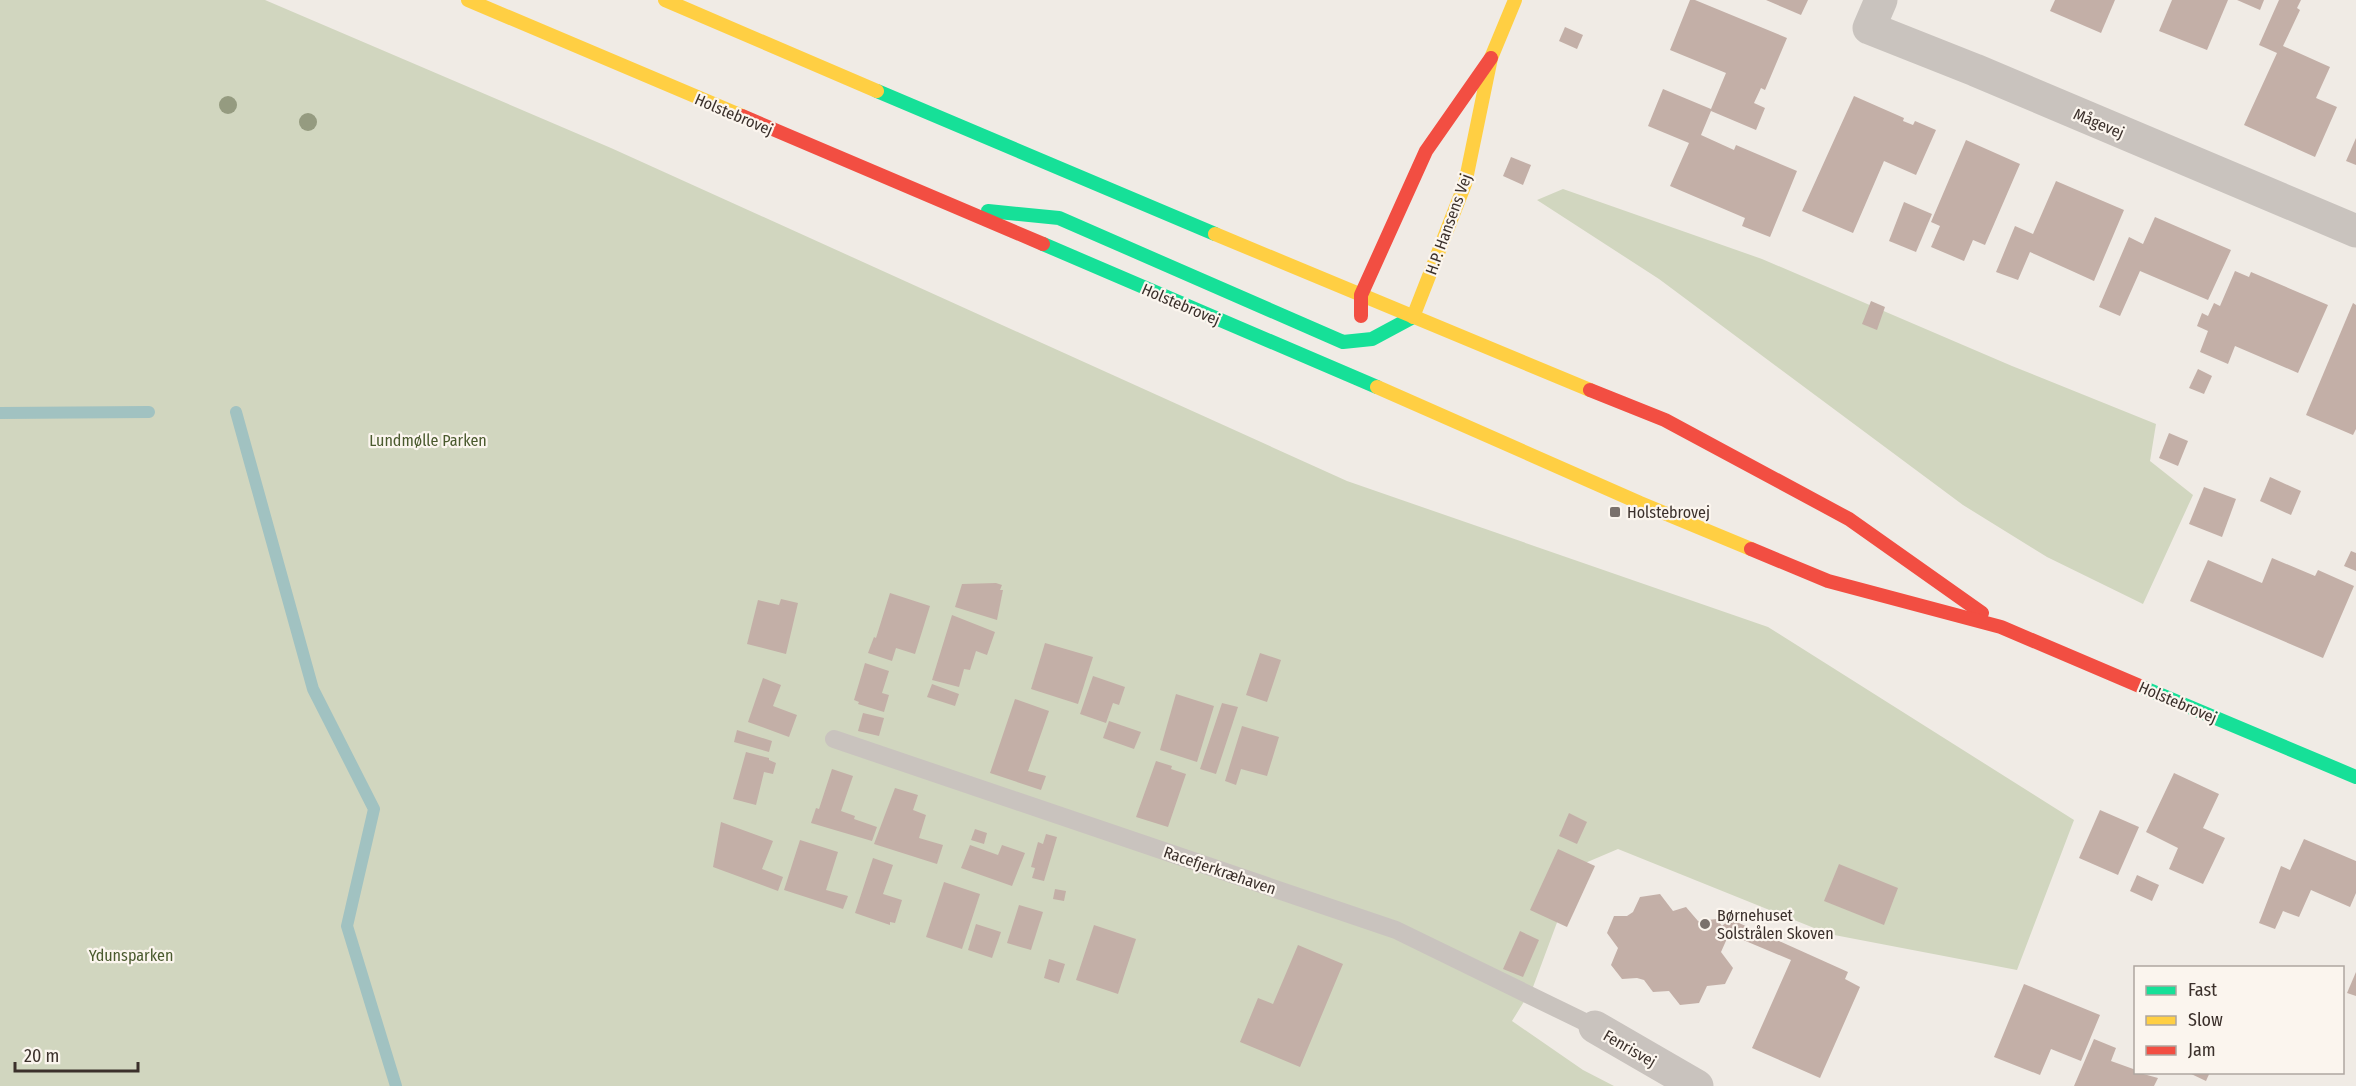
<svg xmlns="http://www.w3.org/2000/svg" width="2356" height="1086" viewBox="0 0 2356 1086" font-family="'Fira Sans Condensed',sans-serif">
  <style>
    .green { fill: #d1d6bf }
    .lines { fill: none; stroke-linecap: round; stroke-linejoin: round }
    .stream { stroke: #a1c2c1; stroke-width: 12 }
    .building { fill: #c3afa7 }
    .lane { stroke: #c9c3be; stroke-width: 18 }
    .street { stroke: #c9c3be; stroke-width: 33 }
    .fast { stroke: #16e098; stroke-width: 14 }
    .slow { stroke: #ffcf43; stroke-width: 14 }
    .jam { stroke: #f24e42; stroke-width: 14 }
    .tree { fill: #959b80 }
    .poi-dot { fill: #7a716c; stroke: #fbf5ee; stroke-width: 2 }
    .labels { text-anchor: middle; stroke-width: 4.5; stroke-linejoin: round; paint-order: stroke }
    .street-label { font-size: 16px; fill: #3b302b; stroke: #fbf5ee }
    .park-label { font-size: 16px; fill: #4a5a2e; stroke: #fbf5ee }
    .poi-label { font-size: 16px; fill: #3b302b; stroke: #fbf5ee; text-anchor: start }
  </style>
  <rect width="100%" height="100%" fill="#f0ebe5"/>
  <g class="green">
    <path d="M0,0H265L611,148L1347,481L1768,627L2074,820L2017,970L1829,934L1618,849L1578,866L1533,987L1512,1021L1583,1070L1614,1086H0Z"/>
    <path d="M1563,189L1762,259L2012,366L2156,424L2150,461L2193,495L2143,604L2047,557L1963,505L1659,279L1537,200Z"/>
  </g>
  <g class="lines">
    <g class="stream">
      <path d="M236,412L313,689L374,809L347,926L396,1086"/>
      <path d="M0,413L149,412"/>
    </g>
  </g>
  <g class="building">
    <path d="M1690,0H1695L1787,38L1765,90L1761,88L1754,103L1765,108L1756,130L1711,111L1701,135L1734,150L1736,145L1797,171L1770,237L1742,226L1745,218L1670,186L1689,143L1648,126L1663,89L1711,109L1726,73L1670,50Z"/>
    <path d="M1766,0H1808L1801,15Z"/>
    <path d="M2055,0H2115L2101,33L2050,11Z"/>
    <path d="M2172,0H2228L2207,50L2159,31Z"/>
    <path d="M2237,0H2264L2260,10Z"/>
    <path d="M2279,0H2301L2297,8L2300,10L2283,46L2330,67L2316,98L2337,107L2315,157L2244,125L2277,53L2259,45Z"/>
    <path d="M1565,27L1583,35L1577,49L1559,41Z"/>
    <path d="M1854,96L1904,118L1903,121L1913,125L1915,121L1936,130L1916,175L1884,161L1853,233L1802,211Z"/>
    <path d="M2356,138V165L2346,161Z"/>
    <path d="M1966,140L2020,164L1985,245L1973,240L1964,261L1931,247L1940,226L1931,222Z"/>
    <path d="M1511,157L1531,165L1523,185L1503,176Z"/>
    <path d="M2056,181L2124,210L2094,281L2030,252L2018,280L1996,272L2015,226L2033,234Z"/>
    <path d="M1904,202L1932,214L1916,252L1889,241Z"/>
    <path d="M2155,217L2231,250L2208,300L2140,271L2120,316L2099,307L2129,237L2143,244Z"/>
    <path d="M2235,271L2249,277L2251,272L2328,305L2298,373L2235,346L2228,364L2200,352L2208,331L2197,326L2202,313L2208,316L2214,303L2220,306Z"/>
    <path d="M1871,301L1885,307L1877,330L1862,324Z"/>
    <path d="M2353,303L2356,305V429L2353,435L2306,415Z"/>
    <path d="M2198,369L2212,376L2204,394L2189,388Z"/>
    <path d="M2169,433L2188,441L2178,466L2159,458Z"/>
    <path d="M2270,477L2301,491L2291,515L2260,501Z"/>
    <path d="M2204,487L2236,499L2222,537L2189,524Z"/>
    <path d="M2351,551L2356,553V571L2344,566Z"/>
    <path d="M2272,558L2315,576L2318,570L2354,586L2323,658L2190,601L2208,560L2262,583Z"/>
    <path d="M996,583L1002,585L1000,590H1003L997,620L955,607L962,584Z"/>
    <path d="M890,593L930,606L915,654L896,648L892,661L868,653L874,637L876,638Z"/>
    <path d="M781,599L798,603L786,654L747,644L758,600L779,605Z"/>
    <path d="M952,615L995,632L987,655L976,651L970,670L964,669L959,687L932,680Z"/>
    <path d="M1045,643L1093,657L1078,704L1031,689Z"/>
    <path d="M1260,653L1281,660L1267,702L1246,695Z"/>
    <path d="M865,663L889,671L882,693L889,695L884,712L858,704L859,702L854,700Z"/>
    <path d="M1093,676L1125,687L1119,705L1113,703L1106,723L1080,714Z"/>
    <path d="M763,678L781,685L773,706L797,715L789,737L748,722Z"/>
    <path d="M932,684L959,694L955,706L927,697Z"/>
    <path d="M1176,694L1214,706L1197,762L1160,750Z"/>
    <path d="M1015,699L1049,711L1028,771L1046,776L1041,790L990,773Z"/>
    <path d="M1222,703L1238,707L1216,774L1200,769Z"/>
    <path d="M863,713L884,718L879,736L858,731Z"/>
    <path d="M1109,721L1141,732L1134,749L1103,738Z"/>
    <path d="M1242,726L1279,737L1267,776L1241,769L1236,785L1225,781Z"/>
    <path d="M737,730L772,741L769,752L734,742Z"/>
    <path d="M746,752L769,758V760L776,763L773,774L764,772L756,805L733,799Z"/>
    <path d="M1156,761L1172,766L1171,769L1186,774L1168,827L1136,817Z"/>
    <path d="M832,769L853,776L841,811L855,816L854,819L877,827L872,841L811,823L816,808L819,809Z"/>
    <path d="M2174,773L2219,794L2203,828L2225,838L2203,884L2169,869L2178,848L2146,832Z"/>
    <path d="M895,788L918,795L913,810L926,815L919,838L943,845L937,864L874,844Z"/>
    <path d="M2100,810L2139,827L2118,875L2079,858Z"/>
    <path d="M1569,813L1587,822L1577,844L1559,836Z"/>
    <path d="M721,822L773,841L762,869L783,877L778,891L713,867Z"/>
    <path d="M975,829L987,833L984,844L971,840Z"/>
    <path d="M1046,834L1057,837L1044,881L1032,878L1035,868L1031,867L1038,842L1043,844Z"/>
    <path d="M2304,839L2356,861V893L2350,907L2311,890L2299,917L2283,911L2275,929L2259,923L2281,866L2290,870Z"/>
    <path d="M800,840L838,852L826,890L848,896L843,909L784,890Z"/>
    <path d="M970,845L998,855L1002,845L1025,853L1012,886L961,868Z"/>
    <path d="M1558,849L1595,866L1567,927L1530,910Z"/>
    <path d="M873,858L893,865L883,894L902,900L895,923L890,922V925L855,913Z"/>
    <path d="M1839,864L1898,888L1884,925L1824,901Z"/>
    <path d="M2137,875L2159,885L2152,901L2130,891Z"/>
    <path d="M944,882L980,894L962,949L926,937Z"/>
    <path d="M1055,889L1066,891L1064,901L1053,899Z"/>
    <path d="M1660,894L1673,911L1686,907L1698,921L1717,919L1722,926L1730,919L1848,972L1845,979L1860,987L1820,1078L1752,1048L1791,960L1729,934L1721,952L1733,968L1725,984L1707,986L1699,1003L1680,1005L1669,991L1653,992L1644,980L1637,978L1622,979L1611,965L1618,948L1607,933L1614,916H1627L1633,912L1640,897Z"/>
    <path d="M1019,905L1043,912L1031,950L1007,943Z"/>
    <path d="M976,924L1001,932L992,958L968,950Z"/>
    <path d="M1094,925L1136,939L1118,994L1076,980Z"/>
    <path d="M1520,931L1539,940L1523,977L1503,969Z"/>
    <path d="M1298,945L1343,964L1300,1067L1240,1042L1258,998L1273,1004Z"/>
    <path d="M1049,959L1065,964L1059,983L1044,978Z"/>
    <path d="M2356,972V996L2347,993Z"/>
    <path d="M2024,984L2100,1015L2081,1061L2051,1049L2040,1075L1994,1057Z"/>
    <path d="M2094,1039L2116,1048L2111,1061L2136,1070V1072L2158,1078L2154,1086H2074Z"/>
    <path d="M2187,1072H2210L2206,1081Z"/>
  </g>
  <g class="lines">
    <path class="lane" d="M834,739L1396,930L1595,1027"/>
    <g class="street">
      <path d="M1881,0L1869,28L1975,70L2356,231"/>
      <path d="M1595,1027L1697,1086"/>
    </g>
    <g class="fast">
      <path d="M877,91L1215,234"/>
      <path d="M988,211L1059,218L1343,342L1372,339L1413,317"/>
      <path d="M1043,244L1377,387"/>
      <path d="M2142,687L2356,777"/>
    </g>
    <g class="slow">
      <path d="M468,0L742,116"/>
      <path d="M665,0L877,91"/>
      <path d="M1215,234L1590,390"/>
      <path d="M1413,317L1465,184L1491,58L1515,0"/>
      <path d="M1377,387L1640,503L1751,549"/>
    </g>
    <g class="jam">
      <path d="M742,116L1043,244"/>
      <path d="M1361,316V295L1426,151L1491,58"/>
      <path d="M1590,390L1665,420L1849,519L1982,613"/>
      <path d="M1751,549L1828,581L2001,627L2142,687"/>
    </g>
  </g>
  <g class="tree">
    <circle cx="228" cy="105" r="9"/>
    <circle cx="308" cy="122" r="9"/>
  </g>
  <g class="poi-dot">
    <rect x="1609" y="506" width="12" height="12" rx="3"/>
    <circle cx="1705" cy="924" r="6"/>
  </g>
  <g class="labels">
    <g class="street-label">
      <text transform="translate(734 114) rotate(23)" y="6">Holstebrovej</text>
      <text transform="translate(2099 123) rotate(23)" y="6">Mågevej</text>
      <text transform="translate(1448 224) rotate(-70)" y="6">H.P. Hansens Vej</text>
      <text transform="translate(1181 304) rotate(23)" y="6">Holstebrovej</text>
      <text transform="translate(2178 702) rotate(23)" y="6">Holstebrovej</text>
      <text transform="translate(1220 870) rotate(19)" y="6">Racefjerkræhaven</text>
      <text transform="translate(1630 1048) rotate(30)" y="6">Fenrisvej</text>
    </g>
    <g class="park-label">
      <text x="428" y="446">Lundmølle Parken</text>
      <text x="131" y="961">Ydunsparken</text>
    </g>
    <g class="poi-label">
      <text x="1627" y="518">Holstebrovej</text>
      <text x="1717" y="921">Børnehuset<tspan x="1717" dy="18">Solstrålen Skoven</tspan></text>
    </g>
  </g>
  <rect x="2134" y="966" width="210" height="108" fill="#fbf5ee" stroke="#aea6a0" stroke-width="1.5"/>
  <rect x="2146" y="986" width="30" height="9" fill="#16e098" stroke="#aea6a0" stroke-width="1.5"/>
  <text x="2188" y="996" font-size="18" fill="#3b302b">Fast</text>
  <rect x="2146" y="1016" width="30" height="9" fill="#ffcf43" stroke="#aea6a0" stroke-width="1.5"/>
  <text x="2188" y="1026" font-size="18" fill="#3b302b">Slow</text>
  <rect x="2146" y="1046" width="30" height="9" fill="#f24e42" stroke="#aea6a0" stroke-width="1.5"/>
  <text x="2188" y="1056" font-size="18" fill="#3b302b">Jam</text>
  <path d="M15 1062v9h123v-9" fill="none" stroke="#3b302b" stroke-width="3"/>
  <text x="24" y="1062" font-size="18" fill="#3b302b" stroke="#fbf5ee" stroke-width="4.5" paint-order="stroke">20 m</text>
</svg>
